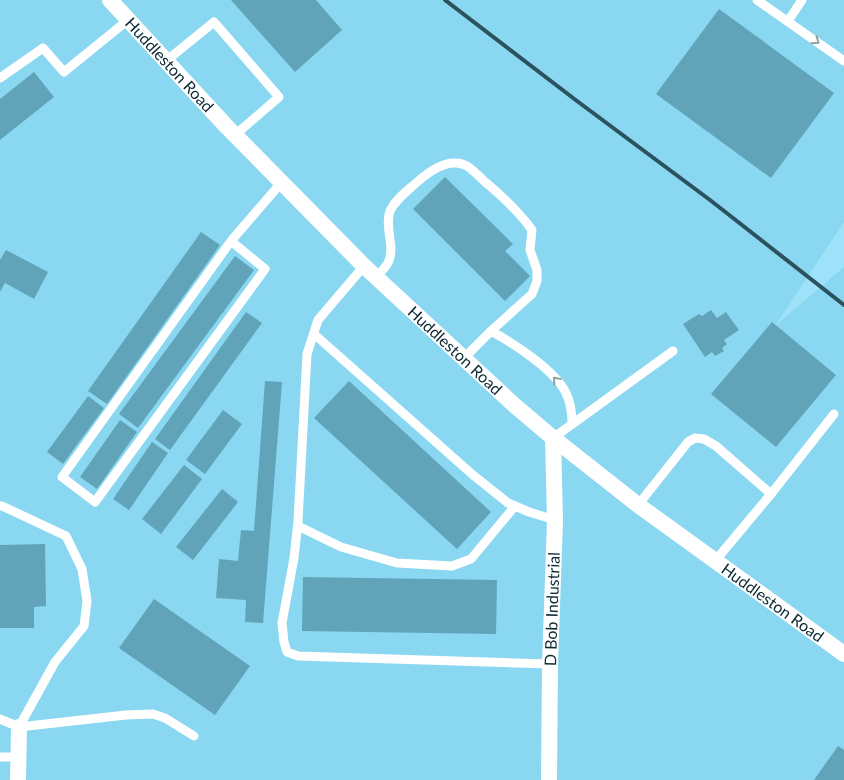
<svg xmlns="http://www.w3.org/2000/svg" width="844" height="780" viewBox="0 0 844 780" font-family="Lato,sans-serif">
  <style>
    .built { fill: #89d7f1 }
    .building { fill: #61a4ba }
    .lines { fill: none; stroke-linecap: round; stroke-linejoin: round }
    .lane { stroke: #fff; stroke-width: 9 }
    .street { stroke: #fff; stroke-width: 16 }
    .rail { stroke: #2c525e; stroke-width: 4 }
    .oneway { stroke: #929fa3 }
    .labels { text-anchor: middle; stroke-width: 4; stroke-linejoin: round; paint-order: stroke }
    .street-label { font-size: 16px; fill: #0c2932; stroke: #9ee2f9 }
  </style>
  <rect width="100%" height="100%" fill="#9ee2f9"/>
  <path class="built" d="M0,0H844V222L775,326L844,267V780H0Z"/>
  <g class="building">
    <path d="M231,0H316L342,30L295,72Z"/>
    <path d="M719,9L834,93L771,178L656,94Z"/>
    <path d="M34,72L54,97L0,140V99Z"/>
    <path d="M445,177L513,244L505,251L530,276L505,301L413,209Z"/>
    <path d="M201,232L220,245L107,404L88,391Z"/>
    <path d="M6,250L48,272L34,299L5,283L0,292V260Z"/>
    <path d="M235,256L254,270L138,428L119,414Z"/>
    <path d="M711,310L717,318L726,312L739,330L724,340L727,344L722,348L724,351L715,356L712,352L705,357L683,324L699,314L702,316Z"/>
    <path d="M246,312L262,323L170,450L155,439Z"/>
    <path d="M772,322L836,375L776,447L711,394Z"/>
    <path d="M265,381L282,382L263,623L245,622L246,600L216,598L219,559L238,561L241,530L254,531Z"/>
    <path d="M349,381L491,512L457,549L314,418Z"/>
    <path d="M88,396L104,408L63,464L47,452Z"/>
    <path d="M223,410L242,424L205,474L186,460Z"/>
    <path d="M120,420L137,432L97,489L80,477Z"/>
    <path d="M152,442L168,453L129,510L113,499Z"/>
    <path d="M184,465L202,479L161,534L142,519Z"/>
    <path d="M222,489L238,502L193,560L176,547Z"/>
    <path d="M45,544L46,606L34,607V628H0V545Z"/>
    <path d="M303,577L497,580L496,634L302,631Z"/>
    <path d="M154,599L250,666L215,715L119,648Z"/>
    <path d="M838,746L844,750V780H814Z"/>
  </g>
  <g class="lines">
    <g class="lane">
      <path d="M757,0L844,61"/>
      <path d="M788,21L802,0"/>
      <path d="M166,61L214,22L279,97L235,135"/>
      <path d="M0,78L43,48L64,72L128,20"/>
      <path d="M231,241L62,477L95,502L265,269L231,241L281,183"/>
      <path d="M364,266L318,320L307,354L298,521L294,558L282,623L284,642L287,652L298,656L550,664"/>
      <path d="M376,277C380,273 385,268 388,263C396,246 384,229 390,211C395,200 407,191 416,183C426,174 442,162 456,163C460,163 463,164 467,166C473,170 479,176 484,181C501,195 519,212 532,230L530,250L537,270V281L532,294L491,331L464,358"/>
      <path d="M491,331C513,343 555,370 566,393C571,403 572,413 572,424"/>
      <path d="M314,334L473,475L508,503L529,512L555,520"/>
      <path d="M553,438L673,351"/>
      <path d="M638,505L688,442L695,438L704,439L716,446L771,494"/>
      <path d="M0,506H2L66,536L82,569L87,601L84,626L55,662L19,727"/>
      <path d="M298,526L341,547L397,563L452,566L471,559L515,506"/>
      <path d="M715,561L771,494L834,414"/>
      <path d="M0,719L19,727L126,715L153,714L165,718L194,736"/>
      <path d="M0,757H18"/>
    </g>
    <g class="street">
      <path id="s1" d="M110,0L227,127L364,266L513,404L553,438L638,505L844,654"/>
      <path d="M18,780L19,727"/>
      <path id="s2" d="M549,780L550,664L555,520L553,438"/>
    </g>
    <path class="rail" d="M445,0L577,101L710,200L844,305"/>
  </g>
  <defs><path id="oneway-chevron" d="M-2-3.5L2.5 0L-2 3.5" fill="none" stroke-width="1.6" stroke-linecap="round" stroke-linejoin="round" transform="scale(1.25)"/></defs>
  <g class="oneway">
    <use href="#oneway-chevron" transform="translate(816 41) rotate(35)"/>
    <use href="#oneway-chevron" transform="translate(556 380) rotate(-132)"/>
  </g>
  <g class="labels">
    <g class="street-label">
      <text dy="6" stroke="none"><textPath href="#s1" startOffset="88">Huddleston Road</textPath></text>
      <text dy="6" stroke="none"><textPath href="#s1" startOffset="492">Huddleston Road</textPath></text>
      <text dy="6" stroke="none"><textPath href="#s1" startOffset="898">Huddleston Road</textPath></text>
      <text dy="6" stroke="none"><textPath href="#s2" startOffset="171">D Bob Industrial</textPath></text>
    </g>
  </g>
</svg>
